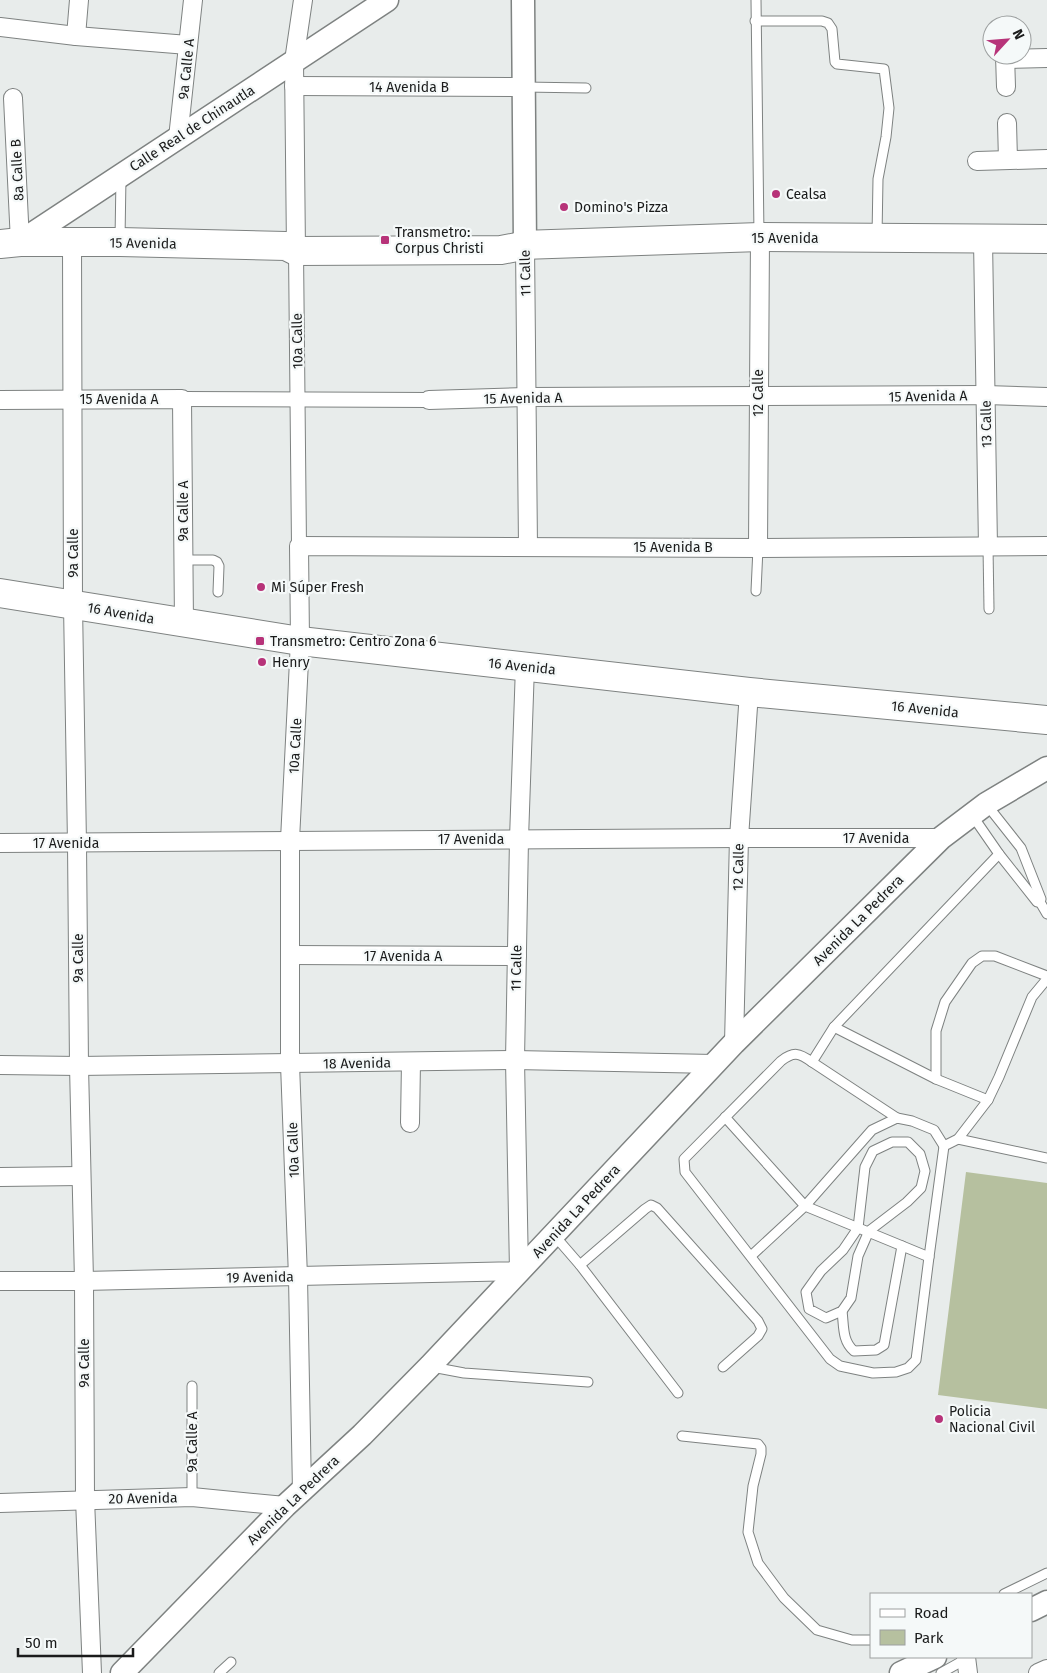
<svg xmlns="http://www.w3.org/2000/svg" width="1047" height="1673" viewBox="0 0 1047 1673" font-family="'Fira Sans',sans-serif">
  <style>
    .green { fill: #b6c09f }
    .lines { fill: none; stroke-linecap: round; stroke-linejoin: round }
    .service-casing { stroke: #7e8281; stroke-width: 11 }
    .pedestrian-casing { stroke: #7e8281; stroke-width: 16 }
    .minor-casing { stroke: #7e8281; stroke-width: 20 }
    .tertiary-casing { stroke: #7e8281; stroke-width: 25 }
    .primary-casing { stroke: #7e8281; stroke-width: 30 }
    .service { stroke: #fff; stroke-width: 9 }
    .pedestrian { stroke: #fff; stroke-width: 14 }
    .minor { stroke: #fff; stroke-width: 18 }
    .tertiary { stroke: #fff; stroke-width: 22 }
    .primary { stroke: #fff; stroke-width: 28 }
    .poi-dot { fill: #b73379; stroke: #f5f9f9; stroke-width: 2 }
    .labels { text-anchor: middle; stroke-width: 4.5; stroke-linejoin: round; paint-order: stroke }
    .street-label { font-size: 14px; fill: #1a1b1b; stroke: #f5f9f9 }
    .poi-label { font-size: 14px; fill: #1a1b1b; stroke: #f5f9f9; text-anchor: start }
  </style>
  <rect width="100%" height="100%" fill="#e8eceb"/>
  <path class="green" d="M966,1172L1047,1183V1409L938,1395Z"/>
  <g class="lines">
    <defs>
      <g id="service">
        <path d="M756,0L759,235"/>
        <path d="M755,21H822L828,23L832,29L835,62L837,64L884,69L889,108L886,137L878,179L877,236"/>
        <path d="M524,87L586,88"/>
        <path d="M120,239L121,177"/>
        <path d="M988,547L989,609"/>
        <path d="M184,560H213L217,562L219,566L218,592"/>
        <path d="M756,591L758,548"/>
        <path d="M987,805L1021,848L1041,899L1040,902L1047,914"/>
        <path d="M972,815L999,854L1037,902H1040"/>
        <path d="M834,1027L936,1079L988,1100"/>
        <path d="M812,1062C799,1053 794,1051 781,1061L684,1159L685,1172L830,1359L840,1366L873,1373L896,1372L908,1368L916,1360L929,1257L944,1146L958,1139L988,1100L999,1077L1032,997L1047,979"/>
        <path d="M936,1079V1031L945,1002L972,963L982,956H995L1047,976"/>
        <path d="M725,1117L805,1206L929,1257"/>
        <path d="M897,1118L812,1062L834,1027L999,854"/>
        <path d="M958,1139L1047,1158"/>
        <path d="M892,1142H908L920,1154L925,1171L921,1188L907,1202L869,1231L858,1256L851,1298L842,1311L826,1318L809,1309L806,1292L821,1271L843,1250L858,1228L865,1167L873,1151Z"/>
        <path d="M554,1235L580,1265L678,1393"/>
        <path d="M751,1256L805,1206L872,1130L897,1118L912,1121L934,1130L944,1146"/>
        <path d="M580,1265L645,1209L651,1205L657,1208L758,1321L762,1329L758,1336L723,1367"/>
        <path d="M842,1311C844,1326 842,1341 854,1351L876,1350L884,1345L902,1246"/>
        <path d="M432,1367L464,1373L588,1382"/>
        <path d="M682,1436L758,1444L761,1448V1454L753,1486L748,1532L758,1563L784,1598L817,1630L852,1640H871"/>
        <path d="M192,1497V1386"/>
        <path d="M1004,1594L1047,1573"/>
        <path d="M219,1673L231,1662"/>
        <path d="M941,1673L966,1659"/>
      </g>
      <g id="pedestrian">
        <path d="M296,251L299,546"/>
        <path d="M182,399L429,400"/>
      </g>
      <g id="minor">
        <path d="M0,27L76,36L188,45"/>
        <path d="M76,36L79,0"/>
        <path d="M1005,55L1006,87"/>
        <path d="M1005,59L1047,58"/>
        <path d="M294,86L523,87"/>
        <path d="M13,98L20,242"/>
        <path d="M1007,123L1008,160"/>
        <path d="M178,138L193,0"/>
        <path d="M977,161L1047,159"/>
        <path d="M983,240L988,547"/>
        <path d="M72,243L73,605L77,844L79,1066L84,1281L85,1499L92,1673"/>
        <path d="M525,245L528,547"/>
        <path d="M296,251L294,61L303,0"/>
        <path d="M0,400L182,399L184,623"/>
        <path d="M429,400L526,397L986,395L1047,397"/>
        <path d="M758,548L760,237"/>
        <path d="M0,843L739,838H941"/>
        <path d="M290,955L517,956"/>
        <path d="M734,1043L739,838L749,692"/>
        <path d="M0,1065L79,1066L515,1060L714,1064"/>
        <path d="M410,1123L411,1062"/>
        <path d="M0,1177L81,1176"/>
        <path d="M0,1281H84L519,1271L515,1060L519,839L525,666"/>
        <path d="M302,1492L298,1277L290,1064V840L300,641L299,546L758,548L1047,546"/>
        <path d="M0,1503L192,1497L285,1506"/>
        <path d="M966,1657L968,1673"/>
        <path d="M1038,1673L1047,1669"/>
      </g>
      <g id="tertiary">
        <path d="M523,0L525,245"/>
        <path d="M20,242L387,0"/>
        <path d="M1031,1610L1047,1602"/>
        <path d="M122,1673L285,1506L362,1435L430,1366L734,1043L941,838L986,804L1047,768"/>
        <path d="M901,1673L935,1657"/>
      </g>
      <g id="primary">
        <path d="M0,244L20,242H120L286,246L296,251L501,250L517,247L522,245L760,237L1047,239"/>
        <path d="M0,593L300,641L749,692L1047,720"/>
      </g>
    </defs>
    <use href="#service" class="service-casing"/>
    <use href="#pedestrian" class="pedestrian-casing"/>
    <use href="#minor" class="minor-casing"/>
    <use href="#tertiary" class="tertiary-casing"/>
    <use href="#primary" class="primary-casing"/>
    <use href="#service" class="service"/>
    <use href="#pedestrian" class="pedestrian"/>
    <use href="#minor" class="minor"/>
    <use href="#tertiary" class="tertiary"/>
    <use href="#primary" class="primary"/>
  </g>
  <g class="poi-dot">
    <circle cx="776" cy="194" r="5"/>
    <circle cx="564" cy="207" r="5"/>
    <rect x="380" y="235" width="10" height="10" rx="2.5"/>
    <circle cx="261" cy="587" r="5"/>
    <rect x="255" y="636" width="10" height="10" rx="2.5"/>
    <circle cx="262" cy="662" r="5"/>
    <circle cx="939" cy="1419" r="5"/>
  </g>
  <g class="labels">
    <g class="street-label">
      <text transform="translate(186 69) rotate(-84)" y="5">9a Calle A</text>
      <text x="409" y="92">14 Avenida B</text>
      <text transform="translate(192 128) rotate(-33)" y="5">Calle Real de Chinautla</text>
      <text transform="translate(17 170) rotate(-93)" y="5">8a Calle B</text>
      <text x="785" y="243">15 Avenida</text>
      <text transform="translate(143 243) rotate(1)" y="5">15 Avenida</text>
      <text transform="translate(525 273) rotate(-91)" y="5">11 Calle</text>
      <text transform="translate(297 341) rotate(-91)" y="5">10a Calle</text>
      <text transform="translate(758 393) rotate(-90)" y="5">12 Calle</text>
      <text transform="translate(928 396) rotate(-1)" y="5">15 Avenida A</text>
      <text transform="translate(523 398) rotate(-1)" y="5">15 Avenida A</text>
      <text x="119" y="404">15 Avenida A</text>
      <text transform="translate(986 424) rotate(-91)" y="5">13 Calle</text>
      <text transform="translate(183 511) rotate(-90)" y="5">9a Calle A</text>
      <text x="673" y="552">15 Avenida B</text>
      <text transform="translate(73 553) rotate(-90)" y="5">9a Calle</text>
      <text transform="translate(121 613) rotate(10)" y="5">16 Avenida</text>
      <text transform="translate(522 666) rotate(6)" y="5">16 Avenida</text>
      <text transform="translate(925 709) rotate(6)" y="5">16 Avenida</text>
      <text transform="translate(295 746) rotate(-87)" y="5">10a Calle</text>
      <text x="876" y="843">17 Avenida</text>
      <text x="471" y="844">17 Avenida</text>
      <text x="66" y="848">17 Avenida</text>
      <text transform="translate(738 867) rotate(-89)" y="5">12 Calle</text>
      <text transform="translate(858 920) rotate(-45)" y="5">Avenida La Pedrera</text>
      <text x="403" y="961">17 Avenida A</text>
      <text transform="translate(78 958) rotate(-90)" y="5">9a Calle</text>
      <text transform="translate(516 968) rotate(-89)" y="5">11 Calle</text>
      <text transform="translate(357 1063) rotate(-1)" y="5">18 Avenida</text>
      <text transform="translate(293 1150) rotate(-92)" y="5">10a Calle</text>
      <text transform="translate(576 1211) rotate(-47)" y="5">Avenida La Pedrera</text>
      <text transform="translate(260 1277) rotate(-1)" y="5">19 Avenida</text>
      <text transform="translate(84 1363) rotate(-90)" y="5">9a Calle</text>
      <text transform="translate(192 1442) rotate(-90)" y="5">9a Calle A</text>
      <text transform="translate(143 1498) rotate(-1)" y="5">20 Avenida</text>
      <text transform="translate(293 1500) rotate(-44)" y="5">Avenida La Pedrera</text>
    </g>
    <g class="poi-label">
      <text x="786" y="199">Cealsa</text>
      <text x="574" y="212">Domino's Pizza</text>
      <text x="395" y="237">Transmetro:<tspan x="395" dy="16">Corpus Christi</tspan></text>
      <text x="271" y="592">Mi Súper Fresh</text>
      <text x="270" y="646">Transmetro: Centro Zona 6</text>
      <text x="272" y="667">Henry</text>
      <text x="949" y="1416">Policia<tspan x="949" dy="16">Nacional Civil</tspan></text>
    </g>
  </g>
  <rect x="870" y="1593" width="162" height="65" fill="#f5f9f9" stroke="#9da0a0"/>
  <rect x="880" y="1609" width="25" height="8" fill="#ffffff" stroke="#9da0a0"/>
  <text x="914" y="1618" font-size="15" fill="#1a1b1b">Road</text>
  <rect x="880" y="1630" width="25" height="15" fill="#b6c09f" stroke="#9da0a0"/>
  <text x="914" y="1643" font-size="15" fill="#1a1b1b">Park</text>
  <g transform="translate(1007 40) rotate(64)"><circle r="24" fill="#f5f9f9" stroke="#9da0a0"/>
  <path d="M0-4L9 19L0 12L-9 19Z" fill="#b73379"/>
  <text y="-8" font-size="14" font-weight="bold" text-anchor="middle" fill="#1a1b1b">N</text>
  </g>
  <path d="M18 1648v8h115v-8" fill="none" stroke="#1a1b1b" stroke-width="2.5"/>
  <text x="25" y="1648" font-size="15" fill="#1a1b1b" stroke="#f5f9f9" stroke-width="4" paint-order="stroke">50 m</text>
</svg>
